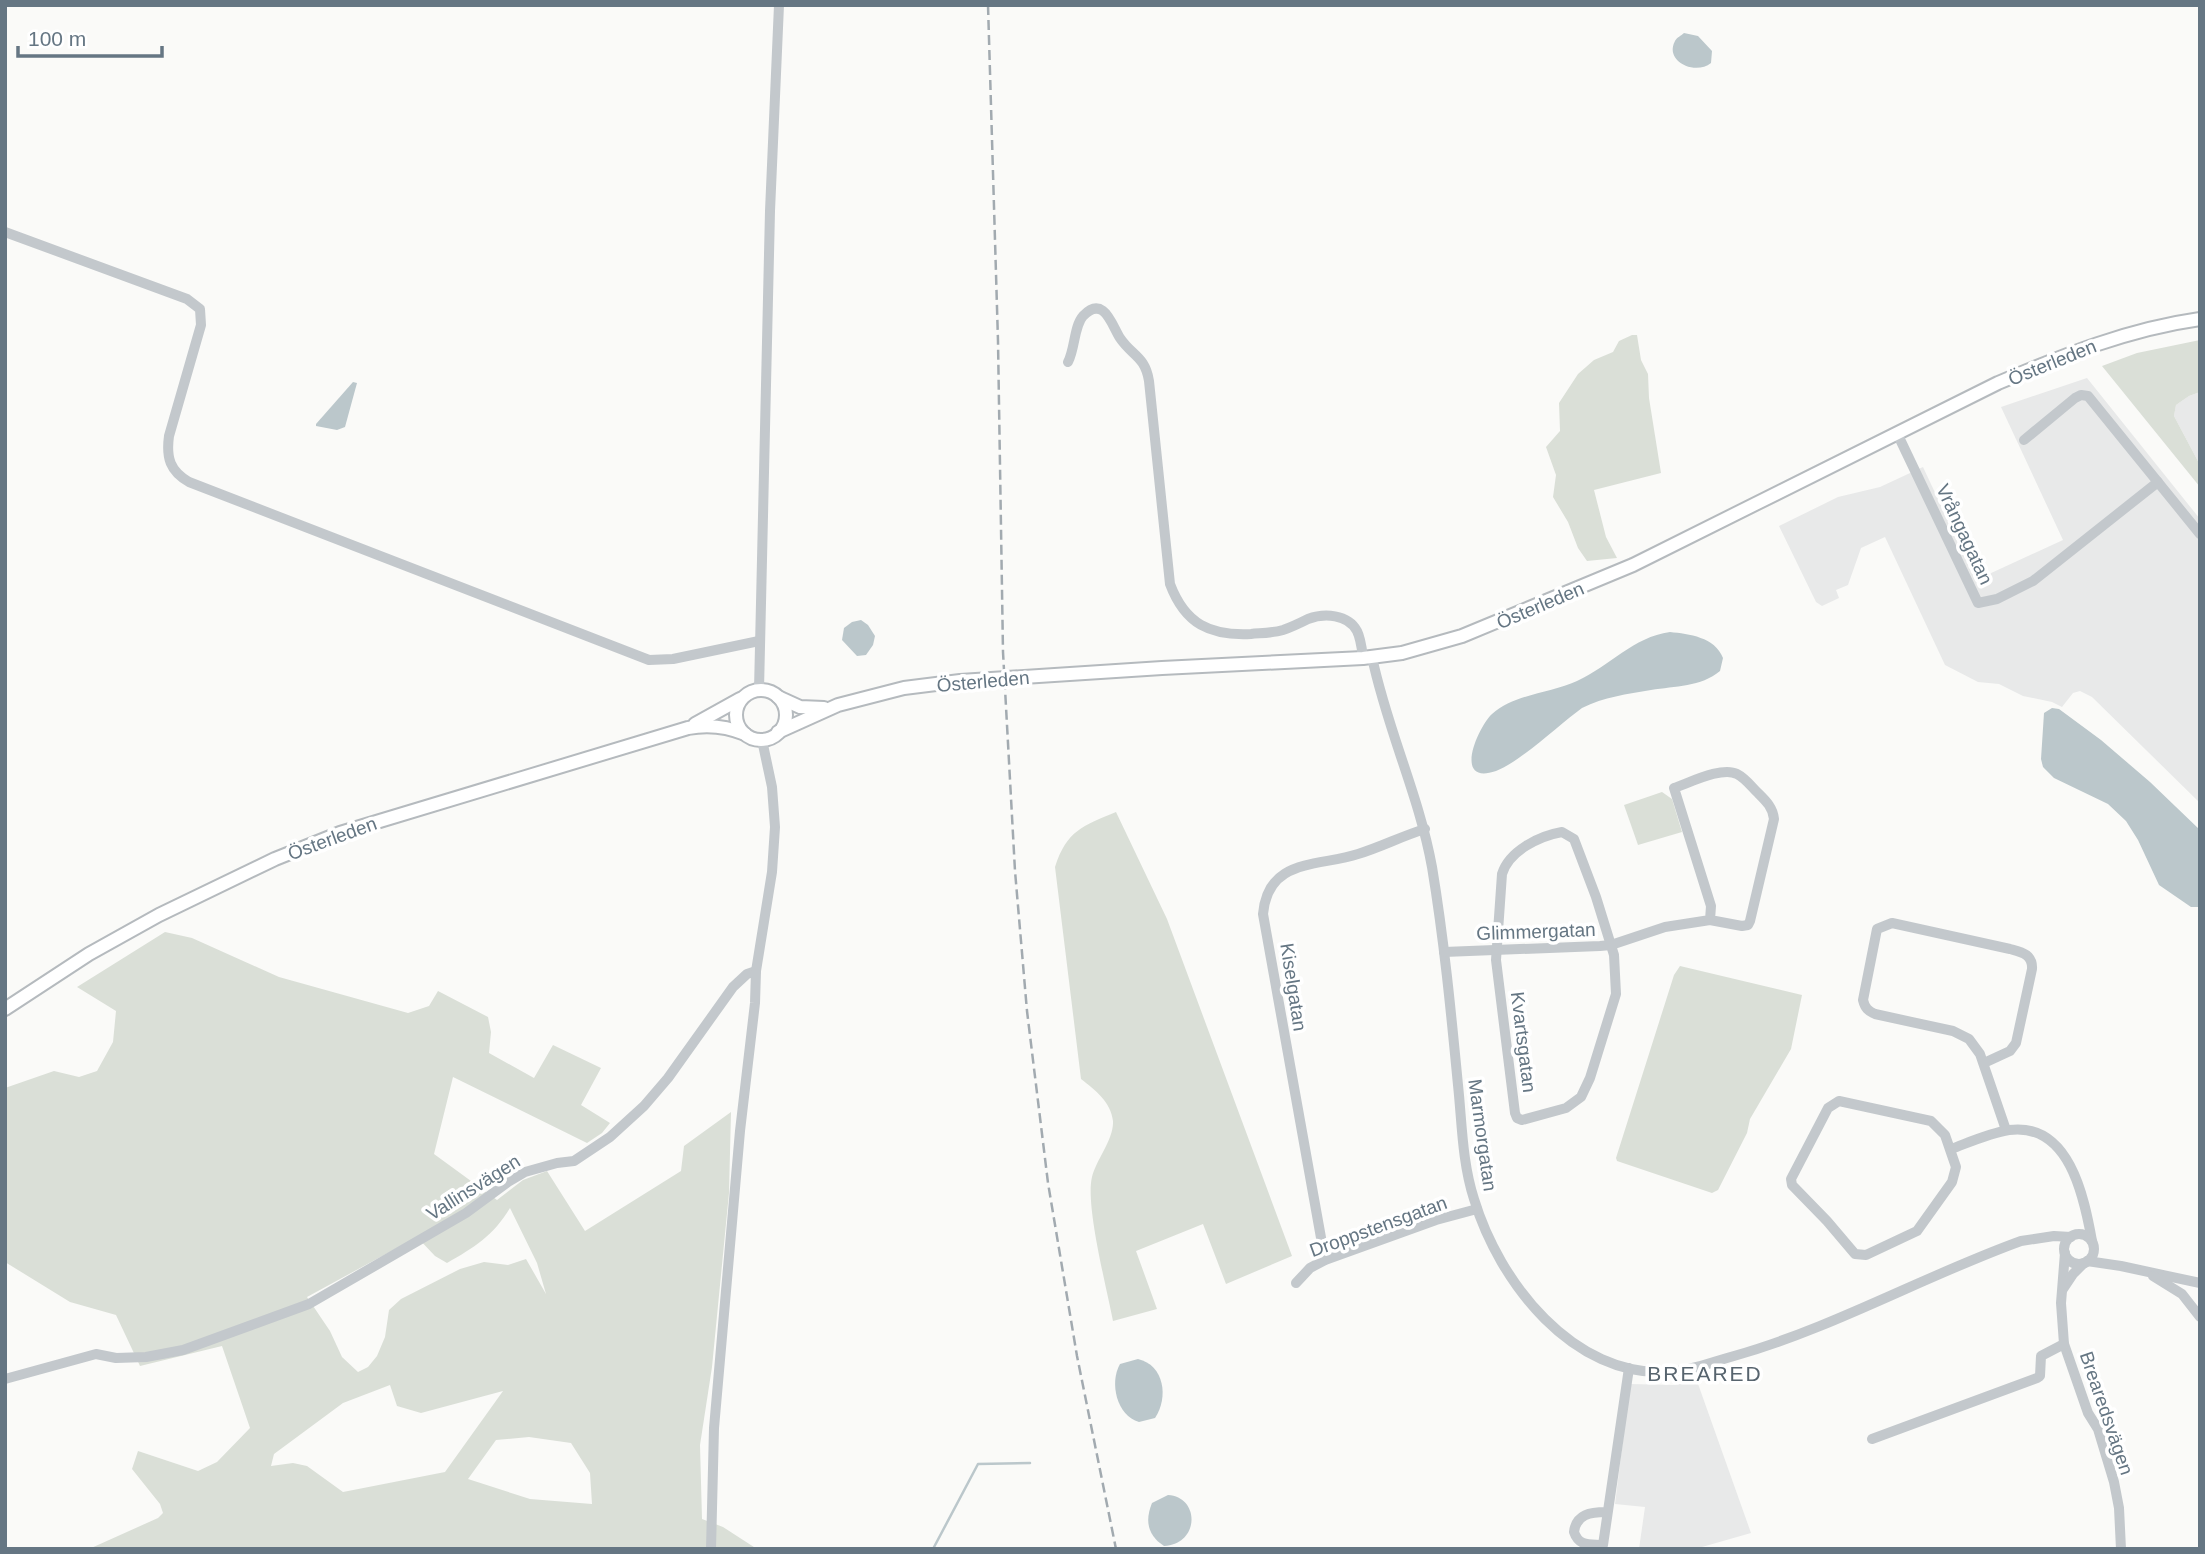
<svg xmlns="http://www.w3.org/2000/svg" width="2205" height="1554" viewBox="0 0 2205 1554" font-family="Arial,sans-serif">
  <style>
    .built { fill: #e8e9e9 }
    .green { fill: #dadfd7; fill-rule: evenodd }
    .water { fill: #bbc7cb }
    .lines { fill: none; stroke-linecap: round; stroke-linejoin: round }
    .stream { stroke: #bbc7cb; stroke-width: 2.5 }
    .major-casing { stroke: #b5babe; stroke-width: 16 }
    .minor { stroke: #c3c8cc; stroke-width: 10 }
    .major { stroke: #fff; stroke-width: 12 }
    .rail { stroke: #a2aab0; stroke-width: 2.5; stroke-dasharray: 10 5; stroke-linecap: butt }
    .labels { text-anchor: middle; stroke-width: 7; stroke-linejoin: round; paint-order: stroke }
    .street-label { font-size: 19px; fill: #657683; stroke: #fff }
    .neighbourhood-label { font-size: 21px; letter-spacing: 2px; fill: #57646e; stroke: #fff }
  </style>
  <rect width="100%" height="100%" fill="#fafaf8"/>
  <g class="built">
    <path d="M2087,378L2200,519V803L2092,697L2080,691L2073,693L2062,707L2052,702L2023,696L1999,684L1978,682L1945,665L1885,537L1861,548L1848,585L1836,590L1839,598L1822,606L1816,602L1779,526L1838,497L1880,487L1923,467L1976,580L2063,540L2001,407Z"/>
    <path d="M2200,392V465L2174,416L2176,405L2189,396Z"/>
    <path d="M1697,1381L1751,1533L1695,1549H1639L1645,1507L1615,1504L1630,1384L1674,1385Z"/>
  </g>
  <g class="green">
    <path d="M1632,335H1637L1641,360L1648,374L1649,398L1661,473L1594,490L1606,537L1617,558L1587,561L1578,548L1568,522L1553,497L1556,475L1546,447L1560,431L1559,403L1578,374L1594,360L1613,352L1619,341Z"/>
    <path d="M2200,340V392L2189,396L2176,405L2174,416L2200,465V487L2102,366L2137,353Z"/>
    <path d="M1662,792L1672,799L1682,832L1638,845L1624,805Z"/>
    <path d="M1116,812L1167,919L1292,1256L1226,1284L1203,1224L1136,1251L1157,1309L1113,1321C1107,1289 1085,1205 1092,1177C1096,1160 1114,1139 1113,1121C1111,1102 1095,1090 1081,1079L1055,867C1067,830 1083,826 1116,812Z"/>
    <path d="M165,932L192,938L279,977L408,1013L429,1006L438,991L488,1017L491,1032L489,1053L534,1078L553,1045L601,1068L581,1105L610,1123L602,1133L587,1143L453,1077L434,1154L497,1200L523,1180L547,1171L585,1231L681,1171L684,1146L731,1112L729,1193L712,1367L700,1445L702,1519L723,1527L757,1549H89L158,1518L163,1513L160,1504L132,1469L138,1451L198,1471L217,1462L250,1428L222,1346L140,1366L116,1315L70,1302L5,1262V1088L54,1071L79,1077L97,1071L113,1042L116,1011L77,987ZM510,1208L537,1263L546,1294L526,1259L508,1265L484,1262L460,1269L401,1299L389,1310L385,1337L377,1356L368,1367L358,1372L342,1357L330,1331L307,1297L417,1237L435,1256L447,1263C475,1247 493,1236 510,1208ZM390,1385L397,1406L421,1413L503,1391L445,1472L343,1492L307,1466L293,1463L271,1466L274,1454L343,1403ZM529,1437L571,1443L590,1473L592,1504L530,1499L468,1479L496,1440Z"/>
    <path d="M1680,966L1802,995L1791,1049L1750,1119L1747,1133L1718,1190L1712,1193L1617,1161L1616,1158L1674,975Z"/>
  </g>
  <g class="water">
    <path d="M1684,33L1698,36L1712,51L1711,63C1695,76 1664,61 1675,41C1677,37 1681,36 1684,33Z"/>
    <path d="M353,382L357,383L345,427L337,430L316,426V424Z"/>
    <path d="M861,620L868,625L875,636L873,645L866,655L857,656L842,640L844,628L852,622Z"/>
    <path d="M1670,632C1689,634 1715,637 1723,658L1720,671C1701,687 1675,686 1651,690C1627,694 1604,697 1582,708C1560,724 1520,762 1496,771C1452,786 1478,727 1492,714C1514,694 1551,693 1577,681C1610,666 1633,637 1670,632Z"/>
    <path d="M2052,708L2059,709L2101,740L2150,782L2200,830V907H2191L2159,885L2138,840L2126,821L2108,804L2054,778L2043,767L2041,759L2044,713Z"/>
    <path d="M1138,1359C1164,1365 1169,1397 1155,1418L1139,1422C1117,1416 1109,1383 1120,1364Z"/>
    <path d="M1168,1495C1200,1497 1200,1544 1164,1546C1147,1535 1145,1520 1152,1503Z"/>
  </g>
  <g class="lines">
    <path class="stream" d="M933,1549L978,1464L1030,1463"/>
    <defs>
      <g id="major">
        <circle cx="761" cy="715" r="25"/>
        <path d="M778,697L800,707L824,708"/>
        <path d="M695,724L740,699"/>
        <path d="M778,732L838,705L904,688L960,681L1162,668L1363,658L1402,653L1462,636L1633,565L1998,383C2064,355 2129,329 2200,319"/>
        <path d="M5,1009L89,954L159,915L275,859L340,833L383,820L688,728C709,724 726,726 745,734"/>
      </g>
    </defs>
    <use href="#major" class="major-casing"/>
    <g class="minor">
      <path d="M5,232L187,299L200,309L201,325L169,436C166,458 170,471 189,482L649,660L673,659L759,641"/>
      <path d="M1068,362C1075,349 1074,326 1083,316C1104,294 1112,326 1120,338C1132,356 1145,356 1149,381L1170,584C1185,624 1210,636 1251,634C1261,633 1273,633 1283,630C1292,627 1300,623 1308,619C1324,613 1348,614 1357,631C1361,639 1362,650 1363,658"/>
      <path d="M1897,433L1978,603L1997,599L2033,581L2158,482"/>
      <path d="M2024,440L2075,398L2081,395L2088,396L2200,534"/>
      <path d="M1372,657C1387,729 1419,795 1432,867C1444,939 1451,1012 1458,1085C1462,1122 1462,1162 1474,1199C1499,1282 1573,1378 1669,1372C1691,1371 1712,1362 1734,1356C1833,1328 1924,1276 2021,1241L2054,1236L2071,1237"/>
      <path d="M759,690L770,211L779,5"/>
      <path d="M1562,832L1574,839L1596,897L1614,955L1616,994L1590,1078L1581,1097L1566,1108L1522,1120L1517,1118L1515,1113L1496,960L1502,874C1509,851 1539,836 1562,832Z"/>
      <path d="M1444,952L1600,946L1611,945L1665,927L1710,920L1711,906L1674,788C1689,783 1722,766 1737,774C1745,778 1751,786 1757,792C1765,800 1773,807 1774,819L1750,921L1748,925L1742,926L1710,920"/>
      <path d="M1984,1063L2010,1051L2016,1043L2032,969C2033,954 2021,952 2010,949L1892,923L1877,929L1863,1000C1865,1008 1868,1011 1875,1014L1953,1031L1969,1039L1980,1054L2006,1130"/>
      <path d="M1839,1101L1931,1121L1945,1135L1956,1167L1952,1182L1917,1231L1866,1255L1855,1254L1827,1221L1792,1185L1791,1179L1828,1108Z"/>
      <path d="M1951,1149C1970,1142 1990,1133 2009,1130C2069,1122 2084,1196 2092,1241"/>
      <circle cx="2079" cy="1249" r="15"/>
      <path d="M2065,1253L2061,1303L2064,1344L2088,1413L2098,1429L2114,1482L2119,1508L2121,1549"/>
      <path d="M1325,1260L1263,914C1268,858 1317,867 1358,854C1381,847 1402,836 1425,829"/>
      <path d="M2087,1261L2121,1266L2200,1283"/>
      <path d="M2153,1276L2182,1294L2200,1317"/>
      <path d="M1296,1283L1310,1268L1325,1260L1436,1220L1477,1209"/>
      <path d="M2063,1289L2073,1274L2084,1263"/>
      <path d="M5,1379L96,1354L116,1358L146,1357L183,1350L309,1304L466,1213L508,1182L525,1172L557,1163L574,1161L610,1137L644,1106L668,1078L733,987L747,974L756,971"/>
      <path d="M1872,1439L2037,1378L2040,1376L2041,1356L2064,1344"/>
      <path d="M1606,1512C1591,1512 1576,1514 1574,1532C1579,1547 1590,1544 1603,1545L1629,1368"/>
      <path d="M711,1549L714,1428L740,1131L755,1003L756,971L772,872L775,827L772,787L762,740"/>
    </g>
    <use href="#major" class="major"/>
    <path class="rail" d="M988,5L998,341L1003,652L1015,871L1027,1011L1048,1183L1077,1356L1116,1549"/>
  </g>
  <g class="labels">
    <g class="street-label">
      <text transform="translate(2052 362) rotate(-22)" y="7">Österleden</text>
      <text transform="translate(1965 534) rotate(65)" y="7">Vrångagatan</text>
      <text transform="translate(1540 605) rotate(-23)" y="7">Österleden</text>
      <text transform="translate(983 681) rotate(-5)" y="7">Österleden</text>
      <text transform="translate(332 838) rotate(-20)" y="7">Österleden</text>
      <text transform="translate(1536 931) rotate(-2)" y="7">Glimmergatan</text>
      <text transform="translate(1294 987) rotate(81)" y="7">Kiselgatan</text>
      <text transform="translate(1524 1042) rotate(83)" y="7">Kvartsgatan</text>
      <text transform="translate(1483 1135) rotate(82)" y="7">Marmorgatan</text>
      <text transform="translate(473 1187) rotate(-32)" y="7">Vallinsvägen</text>
      <text transform="translate(1378 1226) rotate(-20)" y="7">Droppstensgatan</text>
      <text transform="translate(2107 1413) rotate(71)" y="7">Brearedsvägen</text>
    </g>
    <g class="neighbourhood-label">
      <text x="1705" y="1381">BREARED</text>
    </g>
  </g>
  <rect width="2205" height="1554" fill="none" stroke="#657683" stroke-width="14"/>
  <path d="M18 46v10h144v-10" fill="none" stroke="#657683" stroke-width="3.5"/>
  <text x="28" y="46" font-size="21" fill="#657683" stroke="#ffffff" stroke-width="5" paint-order="stroke">100 m</text>
</svg>
